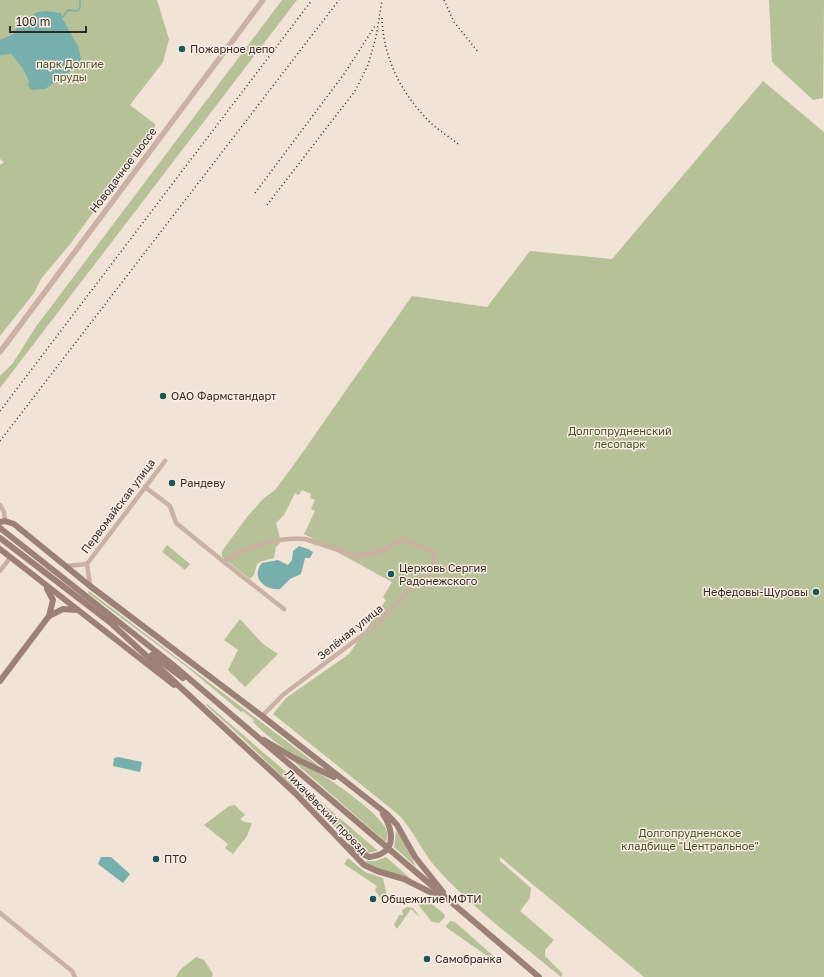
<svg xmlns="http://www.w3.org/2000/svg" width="824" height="977" viewBox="0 0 824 977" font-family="'Golos Text',sans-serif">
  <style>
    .green { fill: #b7c197 }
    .water { fill: #76afac }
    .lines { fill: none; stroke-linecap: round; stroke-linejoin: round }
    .stream { stroke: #76afac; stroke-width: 1.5 }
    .minor { stroke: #cab1a3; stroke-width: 4.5 }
    .tertiary { stroke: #cab1a3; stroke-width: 5.5 }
    .secondary { stroke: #9d8075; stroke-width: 6 }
    .rail { stroke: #342925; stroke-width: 1.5; stroke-dasharray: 1 3; stroke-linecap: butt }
    .poi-dot { fill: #1a5755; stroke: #f9ede4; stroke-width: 1.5 }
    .labels { text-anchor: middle; stroke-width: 3; stroke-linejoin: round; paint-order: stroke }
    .poi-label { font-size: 11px; fill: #342925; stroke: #f9ede4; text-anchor: start }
    .park-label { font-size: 11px; fill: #485329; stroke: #f9ede4 }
    .street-label { font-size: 11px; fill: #342925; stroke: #f9ede4 }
  </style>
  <rect width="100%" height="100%" fill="#f2e3d7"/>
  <g class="green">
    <path d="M0,0H157L169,39L163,62L130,105L155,124V127L71,243L41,279L34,293L0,336V165L4,162L0,159Z"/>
    <path d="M282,0H297L0,388V376L13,363L35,328Z"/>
    <path d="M769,0H824L823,98L813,100L772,62Z"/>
    <path d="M763,81L824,132V977H644L500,857V861L531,888L530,898L520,911L554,940L545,950V956L563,974L561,977C520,943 476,911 440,872C423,855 415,832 399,815L273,714L286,698L349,654L386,600L383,597L392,582L304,534L315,511L311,509L315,500L310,498L311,494L302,490L299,495L295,493L284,515L276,523L281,542L276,547L274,558L262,561L257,564L254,575L250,579L222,557V551L247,517L263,499L275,490L293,466L412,296L487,307L530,251L612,259Z"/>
    <path d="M167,545L190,564L185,570L162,552Z"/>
    <path d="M89,591L319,766C298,762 268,737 253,722L254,720L243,711L241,712L187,667L88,593Z"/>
    <path d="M240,619L263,644L278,654L245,687L228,670L238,650L224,640Z"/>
    <path d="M207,704L378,851L367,853L356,848L239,735L206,705Z"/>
    <path d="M293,761C313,765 375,809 385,827C388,832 388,837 386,842Z"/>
    <path d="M235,805L245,815L240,819L244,822L252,823L247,836L233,854L225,848L228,844L204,825L229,806Z"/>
    <path d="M396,831L401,837L416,867L394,847Z"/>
    <path d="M386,857L411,879L377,869L364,861H376Z"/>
    <path d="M348,858L365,872L383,878L387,896L380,898L375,890L377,886L344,864Z"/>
    <path d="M424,899H426L444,914L445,917L439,923L432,922L416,902Z"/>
    <path d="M407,907L413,908L421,918L411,909L397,929L394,925L399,915H403L402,910Z"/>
    <path d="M450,921L455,922L499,961L496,962L447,928L446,926Z"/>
    <path d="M196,957L204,960L213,974L212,977H176C180,967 189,964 196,957Z"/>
  </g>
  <g class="water">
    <path d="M46,11L61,13L62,18L78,46L81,58L79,65L45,89L32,90L28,86L29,81L22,67L11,54L0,55V40L13,34L21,21L38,12Z"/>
    <path d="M299,546L308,549L313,552L310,558H305L301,574L290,579L280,589C265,591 250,577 262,563L278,560L288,565L292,560L293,551Z"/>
    <path d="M118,757L142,762L140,772L113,766L114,758Z"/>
    <path d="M101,857H111L130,874L123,883L98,864Z"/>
  </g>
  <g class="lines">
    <path class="stream" d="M62,18L68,10L77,11L80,8V0"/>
    <g class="minor">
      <path d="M145,487L170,506L176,523L224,562C247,546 276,537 305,539L357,556L382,551L403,539L434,552L433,567L425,579L414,585L376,625L284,694L262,716"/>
      <path d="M0,505L4,512L5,521"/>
      <path d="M224,562L284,609"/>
      <path d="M66,566L87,564"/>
      <path d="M0,571L10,558"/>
      <path d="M90,585L87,564L165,461"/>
      <path d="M0,913L72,971L75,977"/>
    </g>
    <path class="tertiary" d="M0,352L263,0"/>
    <g class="secondary">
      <path d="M0,522L5,521L14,524L90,586L262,716L387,814L397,825L415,857L443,892"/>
      <path d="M0,528L172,664L539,977"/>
      <path d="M0,538L115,626"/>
      <path d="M0,549L174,685"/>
      <path d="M47,589L53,600L49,616"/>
      <path d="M113,625L296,794L364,865L377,871L404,879L442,898"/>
      <path d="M152,655L183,678"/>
      <path d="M0,681L49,616L63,609L77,610"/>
      <path d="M264,740L294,758L334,777"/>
      <path d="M349,847L369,857C396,854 395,833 383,814"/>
    </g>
    <g class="rail">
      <path d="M444,0L454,22L479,53"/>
      <path d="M382,18C383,55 399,89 424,116C433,127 447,135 458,144"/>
      <path d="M255,193L344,74L375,26"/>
      <path d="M267,205L355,91L368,65L376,37L382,0"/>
      <path d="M0,411L312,0"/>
      <path d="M0,441L339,0"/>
    </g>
  </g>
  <g class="poi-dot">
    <circle cx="182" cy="49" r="4"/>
    <circle cx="163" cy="396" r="4"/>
    <circle cx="172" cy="483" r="4"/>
    <circle cx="391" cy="574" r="4"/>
    <circle cx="816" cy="592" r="4"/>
    <circle cx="156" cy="859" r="4"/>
    <circle cx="373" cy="899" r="4"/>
    <circle cx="427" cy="959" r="4"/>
  </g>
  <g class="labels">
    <g class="poi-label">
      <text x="190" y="53">Пожарное депо</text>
      <text x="171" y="400">ОАО Фармстандарт</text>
      <text x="180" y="487">Рандеву</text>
      <text x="399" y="572">Церковь Сергия<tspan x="399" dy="13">Радонежского</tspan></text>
      <text x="808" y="596" text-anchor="end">Нефедовы-Щуровы</text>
      <text x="164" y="863">ПТО</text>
      <text x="381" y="903">Общежитие МФТИ</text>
      <text x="435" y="963">Самобранка</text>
    </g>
    <g class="park-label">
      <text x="70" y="68">парк Долгие<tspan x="70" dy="13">пруды</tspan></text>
      <text x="620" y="435">Долгопрудненский<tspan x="620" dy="13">лесопарк</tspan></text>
      <text x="690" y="837">Долгопрудненское<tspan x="690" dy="13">кладбище "Центральное"</tspan></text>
    </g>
    <g class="street-label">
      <text transform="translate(123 170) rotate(-53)" y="4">Новодачное шоссе</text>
      <text transform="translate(118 506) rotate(-53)" y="4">Первомайская улица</text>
      <text transform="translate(350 632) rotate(-39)" y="4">Зелёная улица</text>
      <text transform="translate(326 812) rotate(46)" y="4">Лихачёвский проезд</text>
    </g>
  </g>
  <path d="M10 26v6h76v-6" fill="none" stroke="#342925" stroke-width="2"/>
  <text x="16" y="26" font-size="12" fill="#342925" stroke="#f9ede4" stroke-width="3" paint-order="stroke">100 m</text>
</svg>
